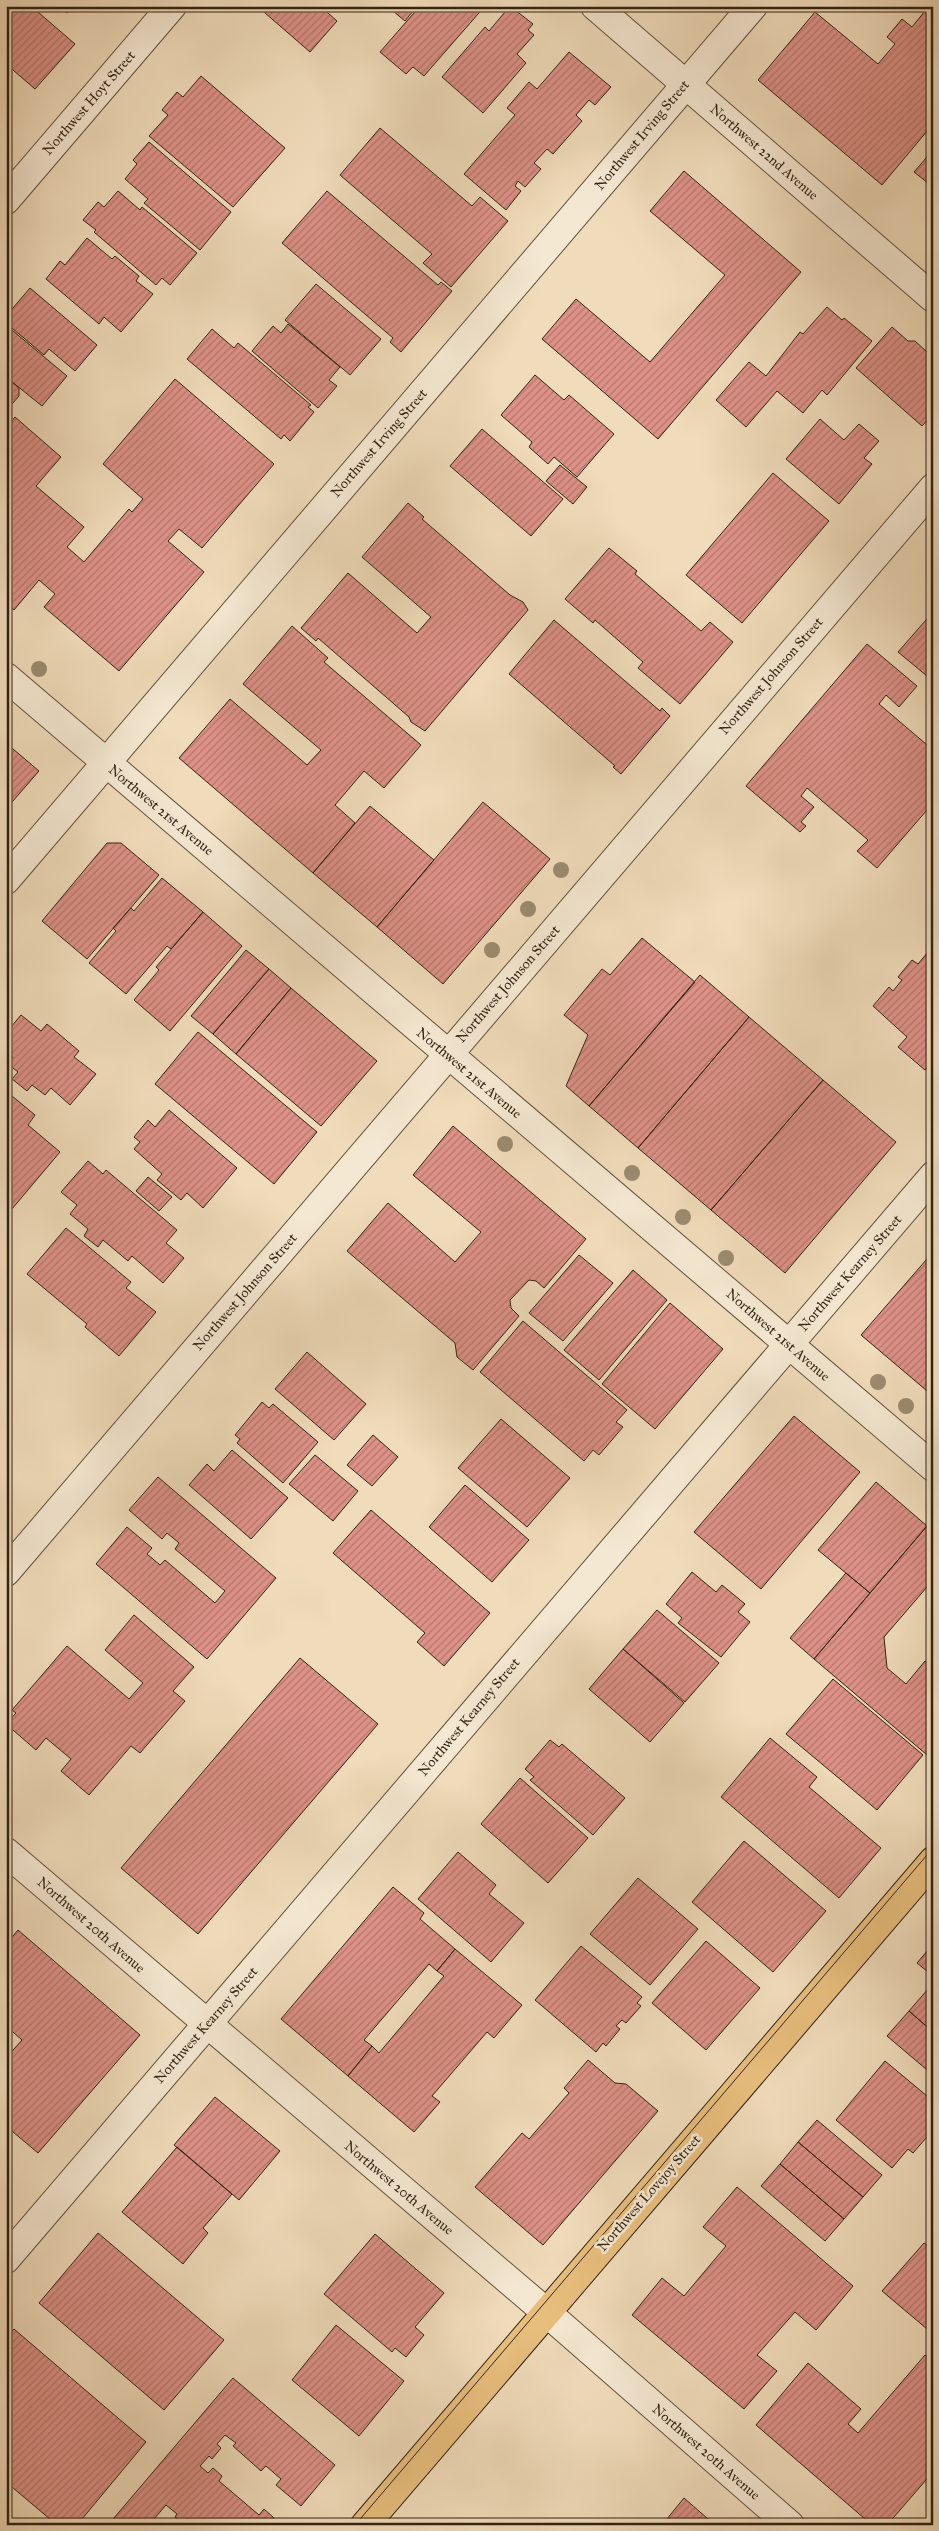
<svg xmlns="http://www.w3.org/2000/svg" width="939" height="2531" viewBox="0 0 939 2531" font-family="'IM FELL Great Primer',serif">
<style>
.building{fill:url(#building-hatch);stroke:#322313}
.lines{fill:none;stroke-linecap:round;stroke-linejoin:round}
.minor-casing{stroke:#62513d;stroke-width:30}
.major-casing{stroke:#322313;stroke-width:30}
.minor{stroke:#f5e8d2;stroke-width:28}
.major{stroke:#e8be7d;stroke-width:28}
.tram{stroke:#322313;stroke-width:1}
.tree{fill:#9b8b6f}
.labels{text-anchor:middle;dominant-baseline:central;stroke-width:5;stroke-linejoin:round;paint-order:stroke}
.street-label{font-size:14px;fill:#322313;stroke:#f5e8d2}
</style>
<defs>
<pattern id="building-hatch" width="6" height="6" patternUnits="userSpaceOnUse" patternTransform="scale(1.25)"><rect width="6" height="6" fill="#dd9187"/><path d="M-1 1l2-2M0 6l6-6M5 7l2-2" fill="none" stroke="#b4766d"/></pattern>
</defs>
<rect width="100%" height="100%" fill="#f0dbba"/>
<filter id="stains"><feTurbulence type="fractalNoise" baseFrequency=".004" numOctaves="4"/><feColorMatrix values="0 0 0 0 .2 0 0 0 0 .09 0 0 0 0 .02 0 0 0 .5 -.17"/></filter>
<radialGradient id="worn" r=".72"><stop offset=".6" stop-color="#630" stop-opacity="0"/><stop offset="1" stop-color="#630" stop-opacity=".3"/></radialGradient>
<path class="building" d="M6,6H31L75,44L35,89L6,64Z
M59,6H73L67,13Z
M257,6H320L337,21L310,52Z
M387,6H417L405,21Z
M420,6H485L424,76L413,67L406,74L380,52Z
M510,6L533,24L528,30L534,35L517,54L526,63L483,113L442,77L485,27L489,31Z
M929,6H933V124L882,185L758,80L815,12L878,64L895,44L887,37L902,19L912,27Z
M569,52L611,87L595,105L589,100L576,115L582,121L553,154L547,149L534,163L541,169L525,187L518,181L515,186L521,191L506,210L464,174L515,115L507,108L529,82L537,89Z
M201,76L285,148L233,207L149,136L168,115L162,110L177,92L183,97Z
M380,128L472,206L480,197L508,221L451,287L423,263L432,254L340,175Z
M149,142L231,212L200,250L144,203L148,199L125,179L137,164L133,160Z
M933,150V187L914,172Z
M684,171L801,272L658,439L542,339L576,299L650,362L725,275L650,211Z
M118,191L140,210L142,207L197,253L170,285L162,278L156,285L94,232L96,230L83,220L98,202L104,207Z
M327,191L438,285L441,282L452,291L401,352L390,342L393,338L282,243Z
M87,238L112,259L115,256L139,276L136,281L153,294L121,332L104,317L99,324L46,279L60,261L65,265Z
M316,284L381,339L350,375L285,320Z
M30,288L97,345L75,371L49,349L44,355L6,323V316Z
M827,307L842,320L844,318L872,341L827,395L822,390L803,413L777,391L746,427L716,400L749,362L766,376L800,332L803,334Z
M288,324L340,367L329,380L337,386L318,408L252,351L273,326L281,333Z
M6,325L67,376L42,406L6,377Z
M892,327L908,341H915L927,352L933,362V414L922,426L856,368Z
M212,329L234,348L238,343L311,405L308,407L314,412L290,441L284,435L281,439L187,359Z
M535,375L564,400L569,395L614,434L577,477L554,457L548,464L529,447L532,442L501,415Z
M6,377L19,388V396L6,411Z
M175,379L274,464L202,548L179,529L168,541L204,572L119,671L44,607L55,594L39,580L14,610L6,603V428L15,417L61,457L36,486L84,527L67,547L84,562L129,509L132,512L143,499L103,464Z
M820,419L844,440L859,424L879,441L864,458L872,464L839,504L786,459Z
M482,429L563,499L531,536L450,466Z
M560,465L587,487L573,504L546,481Z
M773,473L829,521L742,623L686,575Z
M408,503L424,517L422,519L510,595L523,602L528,610L425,731L411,722L409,717L318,638L316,641L301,628L348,573L417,633L431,617L362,557Z
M609,548L637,571L635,574L701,631L710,622L733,642L680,704L638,668L643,662L595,620L593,623L565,599Z
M933,612V681L898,652Z
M554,620L660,711L662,708L670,716L621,774L613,767L615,766L509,674Z
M292,626L328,658L324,662L421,745L384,788L364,771L335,805L355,823L313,873L179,758L230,699L307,765L321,750L243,684Z
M867,644L917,686L899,707L886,695L879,704L933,750V803L877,868L857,851L868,840L807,788L801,796L814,807L801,822L806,826L800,832L746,786Z
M6,743L39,771L6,809Z
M483,802L550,859L443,984L377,927Z
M370,806L434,860L377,927L313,873Z
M107,843H121L159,875L87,959L42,921Z
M162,878L203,912L171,949L167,946L126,994L89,963L116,931L113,928L131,908L134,911Z
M203,912L242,946L170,1031L134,1000L159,970L156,967Z
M642,938L695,982L589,1106L566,1086L588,1035L564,1015L602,969L610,975Z
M933,946V1061L925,1070L898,1047L907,1037L873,1006L889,987L893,991L902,980L898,977L912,960L918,964Z
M246,950L269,969L213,1034L191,1016Z
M269,969L291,988L236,1054L213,1034Z
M700,975L749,1017L638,1148L589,1106Z
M291,988L377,1061L321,1126L236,1054Z
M21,1015L41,1031L47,1024L79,1051L74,1057L96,1074L70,1105L51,1088L45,1095L32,1085L27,1091L12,1079L18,1072L8,1064L13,1057L6,1051V1033Z
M749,1017L823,1080L711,1210L638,1148Z
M198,1032L317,1132L274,1184L155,1084Z
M823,1080L896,1142L785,1273L711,1210Z
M6,1091L35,1115L28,1125L60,1152L6,1216Z
M169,1110L237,1168L203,1208L187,1193L181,1200L157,1180L162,1174L134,1149L140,1142L134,1137L148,1120L155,1127Z
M453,1126L586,1239L544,1288L536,1281L529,1280L510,1300L511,1308L519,1316L473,1370L457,1357L455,1343L347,1251L388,1203L455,1262L481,1232L413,1175Z
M88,1161L103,1174L106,1170L177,1230L166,1243L184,1258L163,1283L132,1256L128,1261L103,1240L98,1247L84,1236L88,1229L70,1214L77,1205L61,1192Z
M148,1177L172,1197L159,1211L136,1191Z
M66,1228L131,1282L126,1288L156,1312L119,1356L85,1327L87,1324L27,1274Z
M933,1252V1396L861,1335Z
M579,1255L613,1283L563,1341L529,1313Z
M633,1270L667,1300L599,1380L564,1350Z
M670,1303L723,1349L655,1429L602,1384Z
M523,1321L627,1410L616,1422L623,1427L599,1455L593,1450L584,1461L480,1372Z
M307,1352L366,1404L334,1440L275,1389Z
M262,1402L269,1408L273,1404L318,1442L283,1483L237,1443L240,1439L235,1435Z
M794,1416L860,1472L761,1589L694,1532Z
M501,1419L570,1478L527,1527L458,1468Z
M373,1435L398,1457L372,1486L347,1465Z
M232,1450L288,1498L251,1539L189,1485L207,1464L214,1471Z
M315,1455L358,1491L333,1521L289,1484Z
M158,1477L276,1578L207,1659L96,1564L127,1527L152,1548L147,1554L160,1565L165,1560L215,1603L225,1591L175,1549L179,1543L167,1533L162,1539L129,1510Z
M876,1482L927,1526L870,1593L818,1550Z
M465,1485L529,1540L492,1582L429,1527Z
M371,1510L490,1613L444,1666L417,1642L425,1633L333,1553Z
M927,1526L933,1531V1580L884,1637L887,1668L906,1684L925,1661L933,1668V1760L814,1659Z
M692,1572L716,1592L722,1585L745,1604L738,1612L750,1622L721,1657L678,1623L682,1618L666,1604Z
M846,1573L870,1593L814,1659L790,1638Z
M657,1610L719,1663L685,1702L623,1649Z
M134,1615L194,1667L173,1691L185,1701L140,1753L131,1746L89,1795L61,1771L71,1759L46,1738L36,1750L6,1724L16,1713L12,1710L67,1646L129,1699L143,1683L105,1650Z
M623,1649L684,1703L650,1742L589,1689Z
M300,1658L378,1724L198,1934L121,1868Z
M833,1679L923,1755L877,1810L786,1734Z
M770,1738L817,1777L809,1787L881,1848L839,1898L721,1797Z
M550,1740L559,1747L562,1744L625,1798L593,1835L530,1780L534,1777L525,1769Z
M520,1778L588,1838L548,1883L481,1824Z
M744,1841L826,1911L773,1972L692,1902Z
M458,1852L496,1885L489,1894L524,1923L491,1962L418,1899Z
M638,1878L698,1929L650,1985L590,1934Z
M393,1887L424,1913L420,1919L455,1949L437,1971L429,1964L364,2040L372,2046L348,2076L281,2019Z
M18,1930L140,2035L38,2153L6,2126V2058L22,2040L6,2026V1944Z
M706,1941L760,1988L706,2050L652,2003Z
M933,1944V1976L917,1963Z
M581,1946L642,1997L637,2003L641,2006L626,2023L622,2020L616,2026L620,2029L606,2046L603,2043L596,2052L535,2000Z
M455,1949L522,2005L494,2038L487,2032L432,2096L440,2102L414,2132L348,2076L372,2046L379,2053L444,1976L437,1971Z
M928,1989L933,1993V2032L909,2011Z
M909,2011L933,2032V2075L887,2036Z
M588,2060L615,2083L626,2084L658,2111L543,2245L475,2187L522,2133L529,2139L569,2093L564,2088Z
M885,2061L933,2101V2112L930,2115L933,2117V2130L913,2153L908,2149L892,2168L836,2120Z
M215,2097L280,2151L239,2200L174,2145Z
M817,2120L882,2175L863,2197L798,2142Z
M798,2142L863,2197L844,2219L780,2164Z
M177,2147L232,2194L203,2228L208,2233L183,2264L122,2212Z
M780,2164L844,2219L825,2241L761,2186Z
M737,2187L853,2286L816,2330L795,2312L757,2355L777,2371L744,2409L632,2315L662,2278L684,2296L726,2246L703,2227Z
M98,2233L224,2340L164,2410L39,2303Z
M375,2234L444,2293L415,2327L424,2335L406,2357L395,2348L392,2352L324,2294Z
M924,2243L933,2250V2334L882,2291Z
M336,2325L404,2381L359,2436L292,2380Z
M14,2329L146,2442L77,2525H57L6,2482V2338Z
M925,2355L933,2362V2472L887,2525H872L756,2425L808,2363L861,2409L848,2424L858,2433Z
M233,2378L335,2465L301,2506L276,2485L281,2479L266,2466L261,2471L233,2446L236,2443L225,2435L217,2444L221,2448L212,2459L209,2456L200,2466L208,2473L213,2468L222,2476L219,2481L259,2515L264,2509L274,2518L269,2525H195L187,2518L183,2523L175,2517L177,2514L166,2505L149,2525H108Z
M684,2498L715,2525H662Z"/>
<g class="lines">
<g class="minor-casing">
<path id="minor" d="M595,6L933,298
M6,200L172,6
M6,677L933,1467
M6,880L753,6
M6,1572L933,488
M6,1852L546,2312L790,2525
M6,2259L933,1176"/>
</g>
<g class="major-casing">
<path id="major" d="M365,2525L933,1861"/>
</g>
<use href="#minor" class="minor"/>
<use href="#major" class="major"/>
<path class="tram" d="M355,2525L933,1848"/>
</g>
<g class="tree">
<circle cx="39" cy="669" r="8"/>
<circle cx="561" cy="870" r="8"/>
<circle cx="528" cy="909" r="8"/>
<circle cx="492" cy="950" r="8"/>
<circle cx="505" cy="1144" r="8"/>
<circle cx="632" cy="1173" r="8"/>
<circle cx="683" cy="1217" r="8"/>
<circle cx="726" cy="1258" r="8"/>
<circle cx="878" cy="1382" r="8"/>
<circle cx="906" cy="1406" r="8"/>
</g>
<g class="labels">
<g class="street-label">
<text transform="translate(89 103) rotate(-49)">Northwest Hoyt Street</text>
<text transform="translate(642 135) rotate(-50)">Northwest Irving Street</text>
<text transform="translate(764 152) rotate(41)">Northwest 22nd Avenue</text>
<text transform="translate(379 443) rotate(-49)">Northwest Irving Street</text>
<text transform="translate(771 676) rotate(-49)">Northwest Johnson Street</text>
<text transform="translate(161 810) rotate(40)">Northwest 21st Avenue</text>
<text transform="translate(508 984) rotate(-49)">Northwest Johnson Street</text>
<text transform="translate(469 1073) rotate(40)">Northwest 21st Avenue</text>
<text transform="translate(850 1273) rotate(-49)">Northwest Kearney Street</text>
<text transform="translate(245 1292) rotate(-49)">Northwest Johnson Street</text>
<text transform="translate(778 1335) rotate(41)">Northwest 21st Avenue</text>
<text transform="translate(469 1717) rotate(-50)">Northwest Kearney Street</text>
<text transform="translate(91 1925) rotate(41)">Northwest 20th Avenue</text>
<text transform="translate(206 2025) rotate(-49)">Northwest Kearney Street</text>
<text transform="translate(399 2188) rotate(40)">Northwest 20th Avenue</text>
<text transform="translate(649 2193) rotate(-49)">Northwest Lovejoy Street</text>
<text transform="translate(706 2452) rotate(41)">Northwest 20th Avenue</text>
</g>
</g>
<rect width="939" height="2531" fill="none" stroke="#f0dbba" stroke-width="25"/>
<rect x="8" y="8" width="924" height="2516" fill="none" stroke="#322313" stroke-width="2.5"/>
<rect x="12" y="12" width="914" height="2506" fill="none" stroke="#322313"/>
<rect width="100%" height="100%" filter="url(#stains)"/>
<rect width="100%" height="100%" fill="url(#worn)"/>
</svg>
